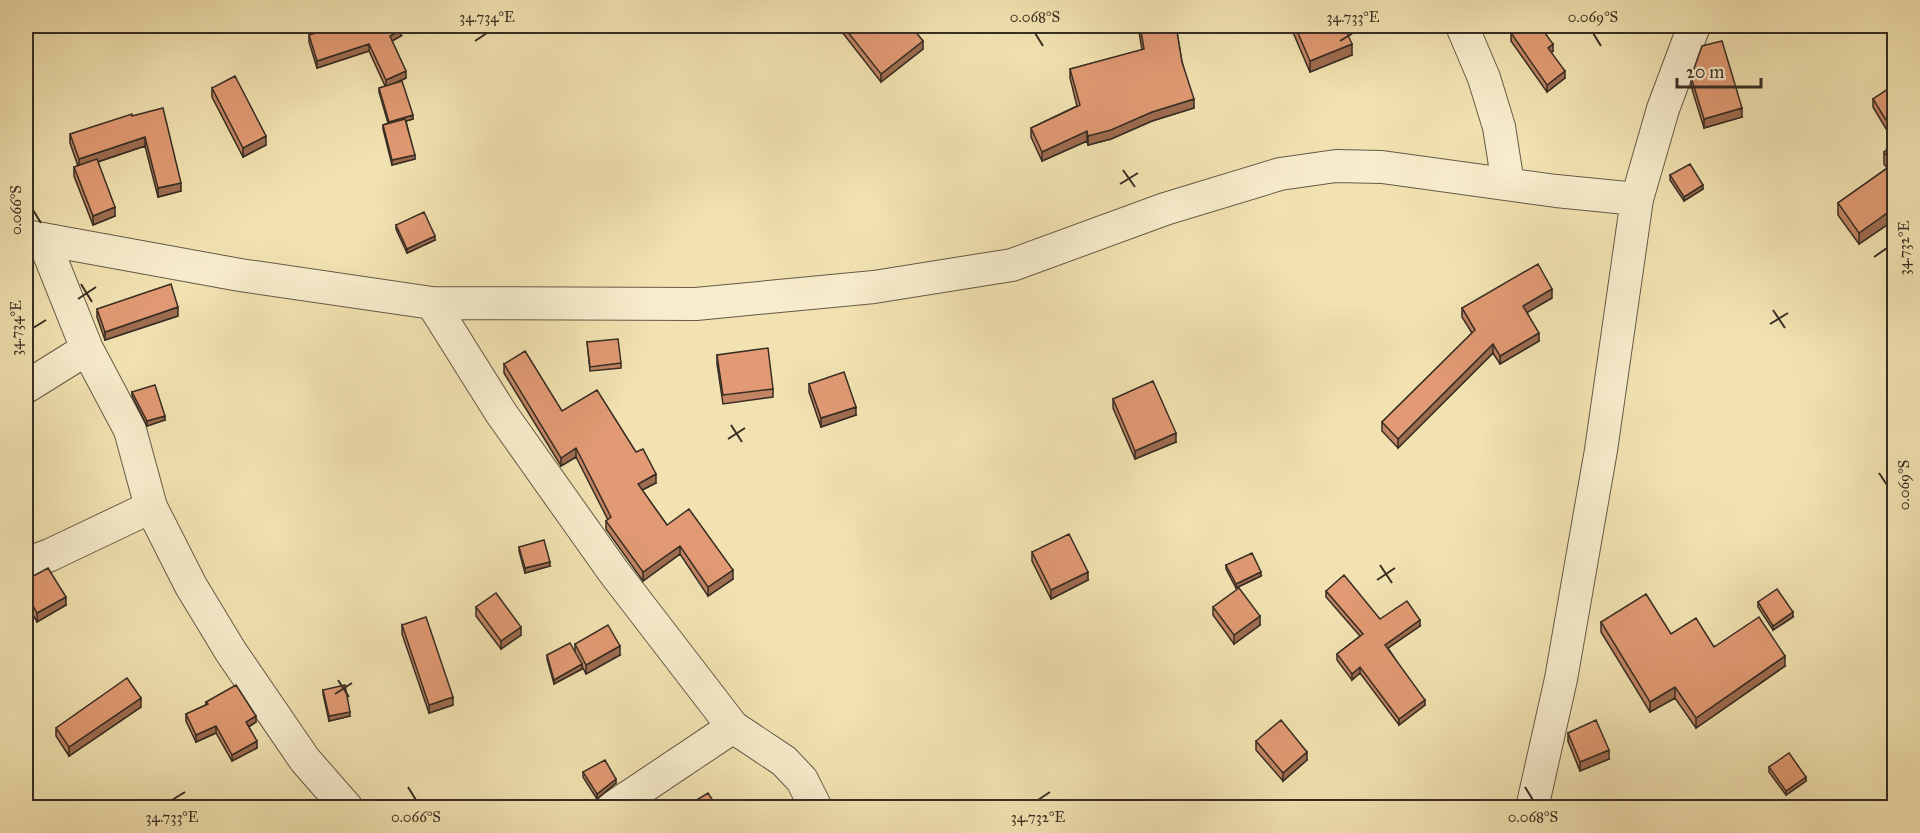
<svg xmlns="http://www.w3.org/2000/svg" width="1920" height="833" viewBox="0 0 1920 833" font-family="'IM FELL Great Primer',serif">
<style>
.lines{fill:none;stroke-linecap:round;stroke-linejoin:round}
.minor-casing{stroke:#655a46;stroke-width:34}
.minor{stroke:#f7eccc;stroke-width:32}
.wall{fill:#c28463;stroke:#362d23;stroke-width:1.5}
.shaded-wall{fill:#9e6c50;stroke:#362d23;stroke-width:1.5}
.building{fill:#e19a73;stroke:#362d23;stroke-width:1.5}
.ticks{fill:none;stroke:#362d23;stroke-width:2}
.neatline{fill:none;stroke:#362d23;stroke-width:2}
.ticks-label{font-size:15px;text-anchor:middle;fill:#362d23}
</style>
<rect width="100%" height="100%" fill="#f2e2b1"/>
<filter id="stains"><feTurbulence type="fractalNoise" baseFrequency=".00333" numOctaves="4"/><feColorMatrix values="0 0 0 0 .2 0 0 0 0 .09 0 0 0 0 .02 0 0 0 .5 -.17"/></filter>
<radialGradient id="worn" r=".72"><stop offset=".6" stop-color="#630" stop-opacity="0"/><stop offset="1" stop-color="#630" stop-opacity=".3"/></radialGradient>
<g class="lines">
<g class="minor-casing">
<path id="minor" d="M1462,26L1484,78L1499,127L1508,184
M26,236L240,275L432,303L696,304L874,287L1012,265L1165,209L1280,174L1336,166L1382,167L1556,191L1637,199
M43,239L87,349L130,430L151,507L191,586L231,652L305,760L347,808
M432,303L501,413L613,571L733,727L784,761L802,780L816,808
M26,387L87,349
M26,564L50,555L151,507
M612,808L733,727
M1532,808L1561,679L1601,450L1637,199L1663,109L1694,26"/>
</g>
<use href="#minor" class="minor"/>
</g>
<path class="wall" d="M842,26H911L923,49L881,82L842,32Z
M1138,26H1176L1182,62L1194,108L1152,121L1111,139L1088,145L1087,141L1042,161L1031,137V128L1077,106L1070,78V69L1142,50Z
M1292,26H1344L1352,55L1310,72L1292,30Z
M1762,26H1782L1766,33Z
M1511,33L1553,51L1551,52L1565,78L1547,92L1511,41Z
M309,35L401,36L392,41L406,78L393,84L413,119L406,121L415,159L392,165L383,129V125L388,123L379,92V88L385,86L369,51L317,68L309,42Z
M1691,77L1742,117L1704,128L1691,86Z
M1894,86V142L1873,107V99Z
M212,88L266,145L243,157L212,97Z
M132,116L181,191L158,197L145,146L98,162L115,216L93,225L74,176V167L78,166L70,143V134Z
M1894,144V220L1859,244L1838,215V203L1887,168L1884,164V152Z
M1670,175L1703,189L1684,201L1670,180Z
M396,225L435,240L407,253L396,229Z
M1552,298L1527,312L1539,341L1500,364L1493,353L1398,448L1382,431V422L1472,333L1462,317V308Z
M97,309L178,316L105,340L97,317Z
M587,342L621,363V368L590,371Z
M717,355L773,389V397L723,404L717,364Z
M504,364L562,411L636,452L656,483L642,490L667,525L733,579L708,596L680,554L643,581L606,529V521L608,520L576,457L561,466L504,373Z
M809,384L856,415L821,427L809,392Z
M132,392L165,420L147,426L132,396Z
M1113,399L1176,442L1135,459L1113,408Z
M519,547L550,566L525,573L519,551Z
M1032,552L1088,580L1051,599L1032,561Z
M1226,565L1261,576L1236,588L1226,569Z
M26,580L66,605L37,622L26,602Z
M1326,591L1380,619L1420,626L1388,648L1425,705L1399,725L1360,673L1352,680L1337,660V654L1360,636L1326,597Z
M1758,602L1793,617L1773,630L1758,607Z
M476,607L521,635L501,649L476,616Z
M1213,607L1260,625L1234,644L1213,615Z
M1601,622L1671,634L1785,666L1696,728L1675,698L1650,712L1601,632Z
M402,625L453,705L429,713L402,634Z
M575,644L620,655L586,674L582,666V669L554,684L547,659V655L575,652Z
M323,690L350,716L329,721L323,694Z
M206,702L256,722L249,727L257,748L232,761L216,733L196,742L186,721V714L206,705Z
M141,707L69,756L56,736V728Z
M1568,733L1609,759L1580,771L1568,741Z
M1256,741L1307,760L1283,781L1256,750Z
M1769,767L1806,781L1786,795L1769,772Z
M583,772L616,783L597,799L583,777Z"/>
<path class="shaded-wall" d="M991,26H999L991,29Z
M1766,26H1782L1766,33Z
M401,30V36L390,42V36Z
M923,41V49L881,82V74Z
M369,44V51L317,68V61Z
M1352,44V55L1310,72V61Z
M1553,44V51L1548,55V48Z
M406,71V78L386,87V80Z
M1565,71V78L1547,92V85Z
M1194,99V108L1152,121L1111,139L1088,145V136L1152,112Z
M1742,108V117L1704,128V119Z
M413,115V119L389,126V122Z
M1087,131V141L1042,161V152Z
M266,136V145L243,157V148Z
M145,137V146L79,168V159Z
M415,155V159L392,165V160Z
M181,183V191L158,197V188Z
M1703,185V189L1684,201V197Z
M115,207V216L93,225V216Z
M1894,208V220L1859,244V233Z
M435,236V240L407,253V249Z
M1552,289V298L1523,315V306Z
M178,307V316L105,340V332Z
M1539,333V341L1500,364V356Z
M1493,344V353L1398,448V439Z
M856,407V415L821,427V418Z
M165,416V420L147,426V421Z
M1176,433V442L1135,459V451Z
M576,448V457L561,466V458Z
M656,474V483L638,492V484Z
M680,546V554L643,581V572Z
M550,562V566L525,573V568Z
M733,570V579L708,596V587Z
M1088,572V580L1051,599V590Z
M1261,572V576L1236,588V584Z
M66,597V605L37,622V613Z
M1793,612V617L1773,630V626Z
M1260,616V625L1234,644V635Z
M1420,620V626L1385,650V645Z
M521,627V635L501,649V641Z
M620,646V655L586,674V665Z
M1785,656V666L1696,728V718Z
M582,664V669L554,684V680Z
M1360,667V673L1352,680V674Z
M1675,687V698L1650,712V702Z
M453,697V705L429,713V705Z
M141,698V707L69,756V747Z
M1425,700V705L1399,725V719Z
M350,712V716L329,721V716Z
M256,716V722L246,728V722Z
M216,726V733L196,742V735Z
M257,741V748L232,761V755Z
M1609,750V759L1580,771V762Z
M1307,752V760L1283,781V773Z
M1806,777V781L1786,795V791Z
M616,779V783L597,799V794Z"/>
<path class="building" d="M339,26H399L401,30L390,36L406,71L386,80L369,44L317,61L309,35Z
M843,26H911L923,41L881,74Z
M1140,26H1176L1182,62L1194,99L1152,112L1111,130L1088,136L1087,131L1042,152L1031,128L1080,105L1070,69L1144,49Z
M1295,26H1344L1352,44L1310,61Z
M1522,26H1540L1553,44L1548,48L1565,71L1547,85L1511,33Z
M1722,41L1742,108L1704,119L1691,77L1702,46Z
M235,76L266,136L243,148L212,88Z
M402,81L413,115L389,122L379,88Z
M1894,85V133L1873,99Z
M163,108L181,183L158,188L145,137L79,159L70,134L132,114V116Z
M405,119L415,155L392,160L383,125Z
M1894,144V208L1859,233L1838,203L1893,164L1884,152Z
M97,159L115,207L93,216L74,167Z
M1690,164L1703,185L1684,197L1670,175Z
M424,212L435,236L407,249L396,225Z
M1538,264L1552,289L1523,306L1539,333L1500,356L1493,344L1398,439L1382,422L1475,330L1462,308Z
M171,284L178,307L105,332L97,309Z
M618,339L621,363L590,367L587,342Z
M768,348L773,389L723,395L717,355Z
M525,351L562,411L597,390L636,452L643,449L656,474L638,484L667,525L689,509L733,570L708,587L680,546L643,572L606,521L611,517L576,448L561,458L504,364Z
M844,372L856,407L821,418L809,384Z
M1153,381L1176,433L1135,451L1113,399Z
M155,385L165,416L147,421L132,392Z
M1069,534L1088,572L1051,590L1032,552Z
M544,540L550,562L525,568L519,547Z
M1252,553L1261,572L1236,584L1226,565Z
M48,568L66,597L37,613L26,593V580Z
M1344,575L1380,619L1407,601L1420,620L1385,645L1425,700L1399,719L1360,667L1352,674L1337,654L1363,634L1326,591Z
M1239,588L1260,616L1234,635L1213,607Z
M1777,589L1793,612L1773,626L1758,602Z
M496,593L521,627L501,641L476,607Z
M1646,594L1671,634L1696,618L1714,647L1759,617L1785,656L1696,718L1675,687L1650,702L1601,622Z
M426,617L453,697L429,705L402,625Z
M608,625L620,646L586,665L575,644Z
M570,643L582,664L554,680L547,655Z
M127,678L141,698L69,747L56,728Z
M236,685L256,716L246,722L257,741L232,755L216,726L196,735L186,714L208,704L206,702Z
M345,685L350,712L329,716L323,690Z
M1281,720L1307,752L1283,773L1256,741Z
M1596,720L1609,750L1580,762L1568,733Z
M1789,753L1806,777L1786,791L1769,767Z
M605,760L616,779L597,794L583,772Z
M708,793L717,807H685Z"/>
<path class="ticks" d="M1035,33L1043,46M1593,33L1601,46M475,41L487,33M1340,41L1353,33M1123,170L1135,187M1120,184L1138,173M33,210L41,223M1874,257L1887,248M81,284L92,302M78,299L96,287M1773,310L1785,328M1770,324L1788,313M33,328L46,320M731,425L742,442M728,439L745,428M1879,473L1887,485M1380,565L1392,583M1377,580L1395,568M338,680L349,697M335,694L352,683M408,787L416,800M1525,787L1533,800M172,800L185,792M1038,800L1050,792"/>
<rect width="1920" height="833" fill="none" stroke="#f2e2b1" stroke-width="66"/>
<path d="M1677 78v9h84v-9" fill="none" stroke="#362d23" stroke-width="3"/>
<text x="1686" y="78" font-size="18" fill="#362d23" stroke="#f7eccc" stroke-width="4.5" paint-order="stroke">20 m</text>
<rect x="33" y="33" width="1854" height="767" class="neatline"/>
<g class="ticks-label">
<text x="487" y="22">34.734°E</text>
<text x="1035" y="22">0.068°S</text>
<text x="1353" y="22">34.733°E</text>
<text x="1593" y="22">0.069°S</text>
<text transform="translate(16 210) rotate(-90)" y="5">0.066°S</text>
<text transform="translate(1904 248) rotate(-90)" y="5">34.732°E</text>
<text transform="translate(16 328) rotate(-90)" y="5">34.734°E</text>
<text transform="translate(1904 485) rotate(-90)" y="5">0.069°S</text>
<text x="172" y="822">34.733°E</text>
<text x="416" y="822">0.066°S</text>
<text x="1038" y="822">34.732°E</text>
<text x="1533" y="822">0.068°S</text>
</g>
<rect width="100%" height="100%" filter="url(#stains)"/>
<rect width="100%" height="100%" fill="url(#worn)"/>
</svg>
